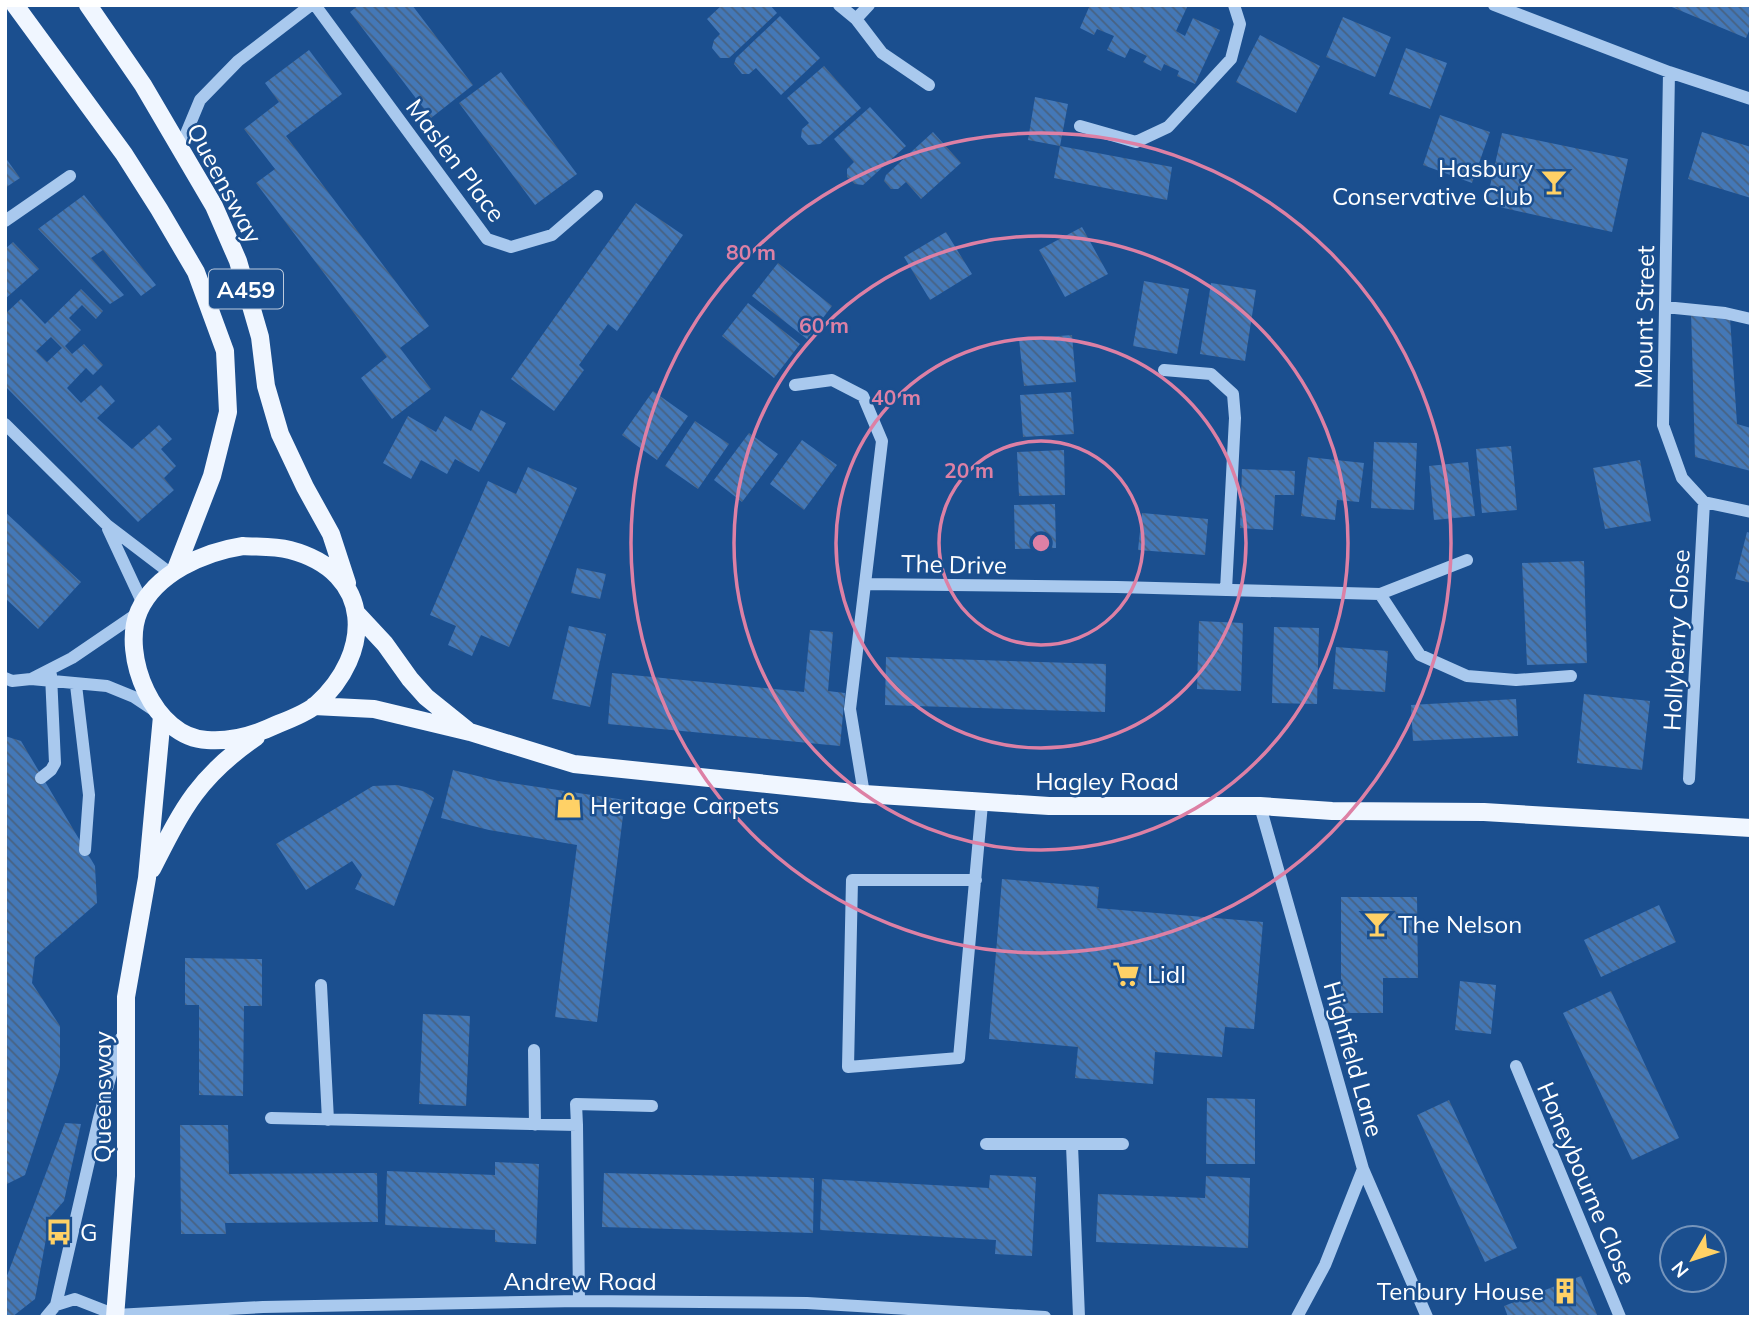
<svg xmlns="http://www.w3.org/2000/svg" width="1756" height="1322" viewBox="0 0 1756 1322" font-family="Mulish,sans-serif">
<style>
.building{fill:url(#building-back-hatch);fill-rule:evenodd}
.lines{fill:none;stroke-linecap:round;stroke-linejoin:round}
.minor{stroke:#a9c9ee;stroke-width:12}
.major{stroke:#f0f6ff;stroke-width:18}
.ring{fill:none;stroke:#dd80a5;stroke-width:3.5}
.labels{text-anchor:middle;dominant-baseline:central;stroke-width:5;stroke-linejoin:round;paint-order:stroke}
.shield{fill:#1b4f8f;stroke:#bbcadd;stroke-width:2}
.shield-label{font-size:23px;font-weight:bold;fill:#fff}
.street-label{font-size:24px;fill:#fff;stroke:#1b4f8f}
.poi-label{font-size:24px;fill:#fff;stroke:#1b4f8f;text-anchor:start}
.centre{fill:#dd80a5;stroke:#1b4f8f;stroke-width:3.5}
.ring-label{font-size:21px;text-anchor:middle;font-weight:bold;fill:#dd80a5;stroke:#1b4f8f;stroke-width:5;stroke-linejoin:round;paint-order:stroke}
</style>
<defs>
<pattern id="building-back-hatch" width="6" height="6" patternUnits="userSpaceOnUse" patternTransform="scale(1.75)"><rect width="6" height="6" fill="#4478b7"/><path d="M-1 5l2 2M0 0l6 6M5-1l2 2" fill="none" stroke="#486282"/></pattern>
</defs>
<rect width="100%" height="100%" fill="#1b4f8f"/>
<path class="building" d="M359,5H412L473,85L431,118L350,12Z
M722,5H770L777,13L729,58H720L712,48L714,40L720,34L707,19Z
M1090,5H1188L1176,31L1185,36L1193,18L1220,30L1195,84L1177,76L1179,71L1164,64L1161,71L1143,62L1147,56L1130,48L1125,58L1107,50L1114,36L1097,29L1094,35L1080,28Z
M1667,5H1751V32L1749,31L1746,38Z
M780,16L820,58L781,95L756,68L749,74H742L734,64L736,58Z
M1343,17L1391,37L1375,77L1326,57Z
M1260,35L1320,66L1296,113L1236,82Z
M1406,48L1447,63L1430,109L1389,94Z
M309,50L342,94L286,136L429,326L400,348L431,389L392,419L361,378L387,357L256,183L275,169L244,129L279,102L265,83Z
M824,66L861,108L820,144L808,145L801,137L802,129L809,123L787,98Z
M501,72L577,174L535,205L459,103Z
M1035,97L1068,104L1060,146L1172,167L1167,200L1054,178L1060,146L1028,140Z
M870,107L906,146L863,185L855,184L847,177V169L854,162L834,139Z
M1440,115L1490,132L1472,183L1423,165Z
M933,132L961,163L921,199L906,182L898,189H891L884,181L886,175Z
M1702,132L1751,147V198L1688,179Z
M1502,133L1628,159L1612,232L1486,204Z
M5,157L20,178L5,188Z
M84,195L156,285L141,296L103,250L91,258L124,295L110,304L38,229Z
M636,203L683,235L617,331L608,324L579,365L584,370L554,411L511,379Z
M1082,227L1108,274L1065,297L1039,250Z
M946,232L972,274L930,300L904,257Z
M13,242L39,269L5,299V249Z
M778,263L832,306L807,339L752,296Z
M1144,281L1189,289L1177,354L1133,346Z
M1211,283L1256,290L1245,361L1200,354Z
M81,289L103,311L96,319L82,305L69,318L81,330L65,346L72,354L84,344L103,365L93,375L86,368L67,388L81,403L101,385L115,401L97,418L132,449L159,425L172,439L161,449L176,466L164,478L174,490L138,522L5,386V314L21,299L45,324ZM51,337L62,348L47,362L36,351Z
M748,303L800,344L774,378L722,336Z
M1691,312L1730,317L1737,424L1751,428V471L1695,457Z
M1072,335L1076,382L1024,386L1019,339Z
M653,391L688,416L657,460L622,435Z
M1071,392L1074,434L1023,437L1020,395Z
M481,410L506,423L479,472L455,459L447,474L421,460L411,479L383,463L408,416L436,432L445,416L471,431Z
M695,421L729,444L698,489L665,466Z
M749,433L778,454L742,502L714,480Z
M802,440L837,465L804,510L770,484Z
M1374,442L1417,443L1414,510L1371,508Z
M1511,446L1517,510L1482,513L1476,449Z
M1064,450L1065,495L1019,496L1017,452Z
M1308,457L1364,463L1359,502L1337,500L1335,520L1301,516Z
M1640,460L1651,521L1605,529L1593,468Z
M1468,462L1475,516L1434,520L1429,466Z
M528,467L577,488L509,647L481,635L472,656L448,645L456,626L430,615L488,481L516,494Z
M1242,469L1295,471L1294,495H1275L1273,530L1240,528Z
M1055,504L1056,548L1015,549L1014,505Z
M5,512L81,582L38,629L5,598Z
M1142,513L1208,519L1205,555L1138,550Z
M1747,532L1751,533V583L1735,579Z
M1584,561L1587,663L1527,665L1522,563Z
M577,568L606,574L600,599L571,593Z
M1199,621L1243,623L1241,691L1197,689Z
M569,626L606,634L590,707L552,699Z
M1274,627L1319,628L1317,704L1272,703Z
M810,630L833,632L828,691L845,693L840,746L608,724L612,673L804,692Z
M1336,647L1388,651L1385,692L1333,689Z
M886,657L1106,664L1105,712L885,705Z
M1584,694L1650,701L1642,770L1577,763Z
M1516,699L1518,736L1413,741L1411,705Z
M5,736L21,741L95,866L97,903L35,957L32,983L60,1026V1068L25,1175L5,1185Z
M453,770L498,781L625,800L597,1022L555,1017L577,845L489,830L441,818Z
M397,785L423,791L434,798L394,906L355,889L362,875L352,861L306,890L276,844L373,786Z
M1002,879L1099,887L1097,908L1263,922L1254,1029L1225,1027L1222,1057L1155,1052L1153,1084L1075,1078L1078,1047L989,1039Z
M1341,897H1417L1418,978H1383V1013H1341Z
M1659,905L1676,942L1601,977L1584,940Z
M185,958L262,959V1006H244L243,1096L199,1095V1005H185Z
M1460,981L1496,985L1491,1034L1455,1030Z
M1611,991L1679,1138L1632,1160L1563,1013Z
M423,1014L470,1016L466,1106L419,1104Z
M1207,1098L1255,1099V1164H1206Z
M1449,1100L1517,1248L1485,1262L1417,1115Z
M65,1123L81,1124L64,1201L50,1217L35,1299L12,1317H5V1281Z
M180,1125H228L229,1174L377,1173L378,1222L225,1223L226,1234H181Z
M495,1162L539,1164L536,1244L495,1242V1230L385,1225L387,1171L495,1175Z
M604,1173L814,1178L813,1233L602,1227Z
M990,1175L1036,1177L1032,1256L995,1254L996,1240L820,1230L822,1179L989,1188Z
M1206,1176L1250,1178L1248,1248L1096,1242L1098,1194L1205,1198Z
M1581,1276L1598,1317H1508L1504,1306Z"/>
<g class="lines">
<path class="minor" d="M315,5L487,239L511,247L552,235L597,196
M839,5L856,19L882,53L929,85
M1494,5L1669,72L1751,99
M856,19L869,5
M1669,72L1663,425L1682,478L1704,502L1751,512
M1080,126L1136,142L1168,127L1231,59L1240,24L1234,5
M180,148L200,100L238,61L311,5
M5,221L70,176
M1665,307L1725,313L1751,319
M1164,370L1211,374L1233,394L1235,418L1226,590
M795,385L832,380L863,396L882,441L865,584
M5,424L107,525L170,573
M108,529L143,604
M1380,594L1420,655L1467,676L1516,680L1571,676
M5,678L12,681L31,679L107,686L134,697L155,711
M31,679L72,658L138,613
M76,685L89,795L85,850
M41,778L51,770L55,763L51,675
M1689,779L1704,502
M864,794L850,709L865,584L1117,587L1380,594L1467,560
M1260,806L1363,1169L1325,1265L1297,1317
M976,880H852L848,1067L959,1058L982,804
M321,985L328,1120
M534,1050L535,1125
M1516,1066L1620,1317
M271,1118L577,1125L579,1301
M577,1125L576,1104L652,1106
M986,1144H1123
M1072,1145L1079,1317
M1363,1169L1427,1317
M56,1305L75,1299L116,1315L263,1307L579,1301L807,1303L1045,1317
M46,1317L56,1305L99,1118L121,1038"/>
<path class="major" d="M15,5L124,154L159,209L196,272L225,351L228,412L212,476L176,569
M88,5L143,85L214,206L238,261L260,337L266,386L280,434L305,487L331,534L347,583
M243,546C259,547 274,546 290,550C374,572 374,653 316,705C306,713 291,719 278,724C257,734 231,742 207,740C154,738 120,655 139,611C156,573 204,552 243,546Z
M358,615L385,644L410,679L426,697L467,730
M314,706L374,709L470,732L574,764L864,794L1049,806H1260L1332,811L1484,812L1751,828
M152,869C183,808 198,777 256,737
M115,1317L126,1176V997L147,878L162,716"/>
</g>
<g class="ring">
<circle cx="1041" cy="543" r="102"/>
<circle cx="1041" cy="543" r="205"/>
<circle cx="1041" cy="543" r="307"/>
<circle cx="1041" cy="543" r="410"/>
</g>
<defs>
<g id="bar-bare" transform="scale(2.1)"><path d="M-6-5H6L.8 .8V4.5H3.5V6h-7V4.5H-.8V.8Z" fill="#ffd166" stroke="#1b4f8f" stroke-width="2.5" paint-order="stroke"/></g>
<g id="shop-bare" transform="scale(2.1)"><path d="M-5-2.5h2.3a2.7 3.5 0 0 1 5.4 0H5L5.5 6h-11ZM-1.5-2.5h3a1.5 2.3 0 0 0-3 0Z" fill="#ffd166" stroke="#1b4f8f" stroke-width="2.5" paint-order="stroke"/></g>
<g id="supermarket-bare" transform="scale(2.1)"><path d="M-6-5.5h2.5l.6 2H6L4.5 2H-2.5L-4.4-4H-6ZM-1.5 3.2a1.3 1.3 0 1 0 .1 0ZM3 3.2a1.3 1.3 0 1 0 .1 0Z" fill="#ffd166" stroke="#1b4f8f" stroke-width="2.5" paint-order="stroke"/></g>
<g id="bus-bare" transform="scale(2.1)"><path d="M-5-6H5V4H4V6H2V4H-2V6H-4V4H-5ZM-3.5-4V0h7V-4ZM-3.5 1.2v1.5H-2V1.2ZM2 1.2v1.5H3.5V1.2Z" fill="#ffd166" stroke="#1b4f8f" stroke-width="2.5" paint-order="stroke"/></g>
<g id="building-bare" transform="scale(2.1)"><path d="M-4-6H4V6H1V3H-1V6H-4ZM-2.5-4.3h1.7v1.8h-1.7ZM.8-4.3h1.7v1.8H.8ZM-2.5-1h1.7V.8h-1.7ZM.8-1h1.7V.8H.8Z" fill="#ffd166" stroke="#1b4f8f" stroke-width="2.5" paint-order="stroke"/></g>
</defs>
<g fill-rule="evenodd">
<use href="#bar-bare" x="1554" y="182"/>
<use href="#shop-bare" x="569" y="805"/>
<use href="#bar-bare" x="1377" y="924"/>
<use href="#supermarket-bare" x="1126" y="974"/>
<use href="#bus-bare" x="59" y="1232"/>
<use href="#building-bare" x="1565" y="1291"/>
</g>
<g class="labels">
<rect class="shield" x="209" y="269.5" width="74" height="39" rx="5"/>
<g class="shield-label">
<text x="246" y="289">A459</text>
</g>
<g class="street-label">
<text transform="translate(456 160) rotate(53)">Maslen Place</text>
<text transform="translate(225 183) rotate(62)">Queensway</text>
<text transform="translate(1644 317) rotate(-89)">Mount Street</text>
<text transform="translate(954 564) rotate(1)">The Drive</text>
<text transform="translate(1676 640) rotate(-87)">Hollyberry Close</text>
<text x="1107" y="781">Hagley Road</text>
<text transform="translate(1354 1059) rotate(74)">Highfield Lane</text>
<text transform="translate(102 1097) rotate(-90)">Queensway</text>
<text transform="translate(1587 1183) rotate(67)">Honeybourne Close</text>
<text x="580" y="1281">Andrew Road</text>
</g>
<g class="poi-label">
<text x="1533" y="168" text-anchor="end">Hasbury<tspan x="1533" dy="28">Conservative Club</tspan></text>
<text x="590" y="805">Heritage Carpets</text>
<text x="1398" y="924">The Nelson</text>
<text x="1147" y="974">Lidl</text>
<text x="80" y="1232">G</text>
<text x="1544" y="1291" text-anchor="end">Tenbury House</text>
</g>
</g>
<circle cx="1041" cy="543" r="10" class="centre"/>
<g class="ring-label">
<text x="751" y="260">80 m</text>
<text x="824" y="333">60 m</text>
<text x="896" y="405">40 m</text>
<text x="969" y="478">20 m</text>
</g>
<rect width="1756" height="1322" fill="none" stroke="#ffffff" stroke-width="14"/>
<g transform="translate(1693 1259) rotate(231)"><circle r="33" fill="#1b4f8f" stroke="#7695bc" stroke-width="2"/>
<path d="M0-5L12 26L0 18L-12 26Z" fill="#ffd166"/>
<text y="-10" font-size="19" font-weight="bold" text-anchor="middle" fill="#ffffff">N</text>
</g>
</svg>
